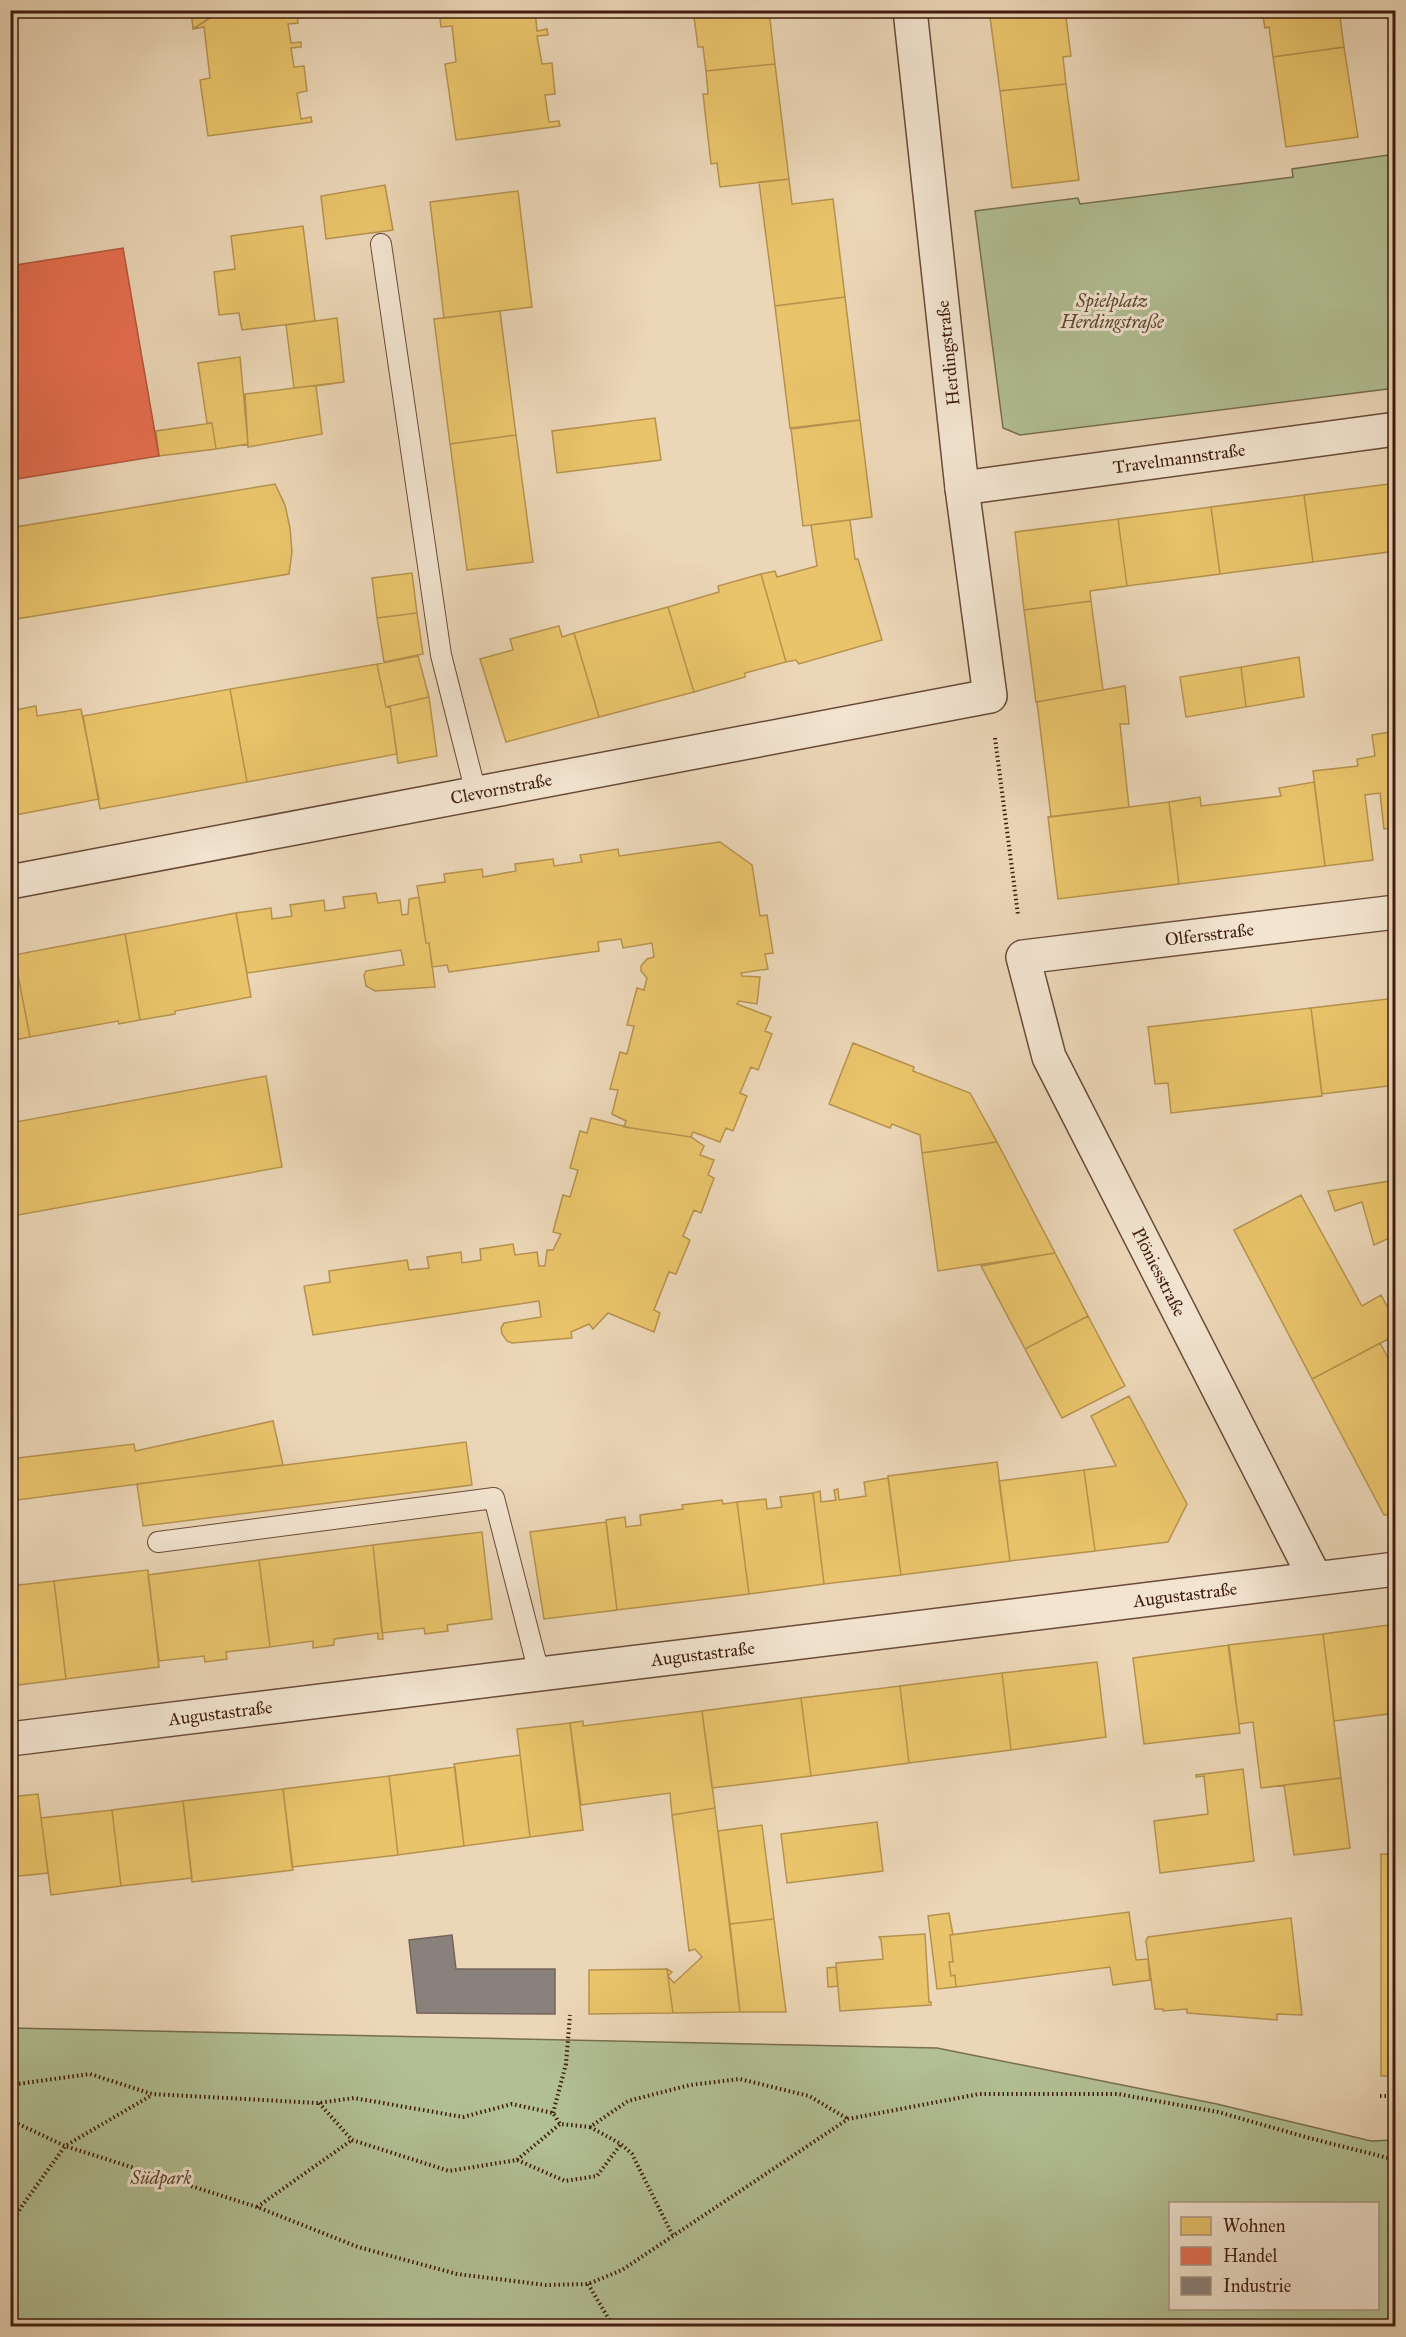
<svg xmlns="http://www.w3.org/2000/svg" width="1406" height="2337" viewBox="0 0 1406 2337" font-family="'IM FELL Great Primer',serif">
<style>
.green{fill:#b1bf93;stroke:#786e50;stroke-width:1.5;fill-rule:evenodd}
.homes{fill:#e9c46a;stroke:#b6924e;stroke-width:1.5}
.shops{fill:#e76f51;stroke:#b5563d;stroke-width:1.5}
.industry{fill:#8a817c;stroke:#74635b;stroke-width:1.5}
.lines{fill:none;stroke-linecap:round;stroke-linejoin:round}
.lane-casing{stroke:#6a4a38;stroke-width:22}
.street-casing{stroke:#6a4a38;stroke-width:36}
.path{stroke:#3f1c0d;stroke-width:4;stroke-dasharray:1.5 3;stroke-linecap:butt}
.lane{stroke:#f2e4d0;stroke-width:20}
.street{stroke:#f2e4d0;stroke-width:33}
.labels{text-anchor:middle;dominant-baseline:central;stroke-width:6;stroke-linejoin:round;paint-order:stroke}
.park-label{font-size:18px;font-style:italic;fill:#5c452e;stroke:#f2e4d0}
.street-label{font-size:18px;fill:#3f1c0d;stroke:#f2e4d0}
</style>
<rect width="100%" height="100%" fill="#ebd6b7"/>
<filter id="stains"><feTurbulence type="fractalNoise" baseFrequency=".00333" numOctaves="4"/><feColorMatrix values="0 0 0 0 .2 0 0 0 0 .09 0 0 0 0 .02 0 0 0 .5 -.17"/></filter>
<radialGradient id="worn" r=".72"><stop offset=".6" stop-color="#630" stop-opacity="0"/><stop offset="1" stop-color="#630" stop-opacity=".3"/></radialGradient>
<path class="green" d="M1395,154V388L1020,435L1003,428L975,211L1078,198L1080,204L1293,177L1292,169Z
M11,2028L937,2048L1217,2104L1371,2141L1395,2140V2326H11ZM1170,2204H1378V2308H1170Z"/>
<path class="homes" d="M191,10H222L193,29Z
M222,10H296L298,23L288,24L291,43L301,42V47L291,48L294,67L304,66L307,91L297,93L301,119L311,117L312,122L208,136L200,80L210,78L204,27L193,29Z
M439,10H535L537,31L547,29L548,35L537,36L542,64L552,63L555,94L545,95L549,122L559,121L560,126L456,140L445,64L456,62L452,26L441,27Z
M693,10H769L775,64L706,71L703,47H698Z
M989,10H1065L1071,56L1063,57L1066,84L1000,91Z
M1262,10H1339L1344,47L1273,57L1269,27L1265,28Z
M1344,47L1358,137L1286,147L1273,57Z
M775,64L789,179L720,187L717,163L711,164L703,94H708L706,71Z
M1066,84L1079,180L1012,188L1000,91Z
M789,179L792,204L833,199L845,297L775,306L759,182Z
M385,185L393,230L326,239L321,196Z
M518,191L532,307L444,318L430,202Z
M303,226L315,321L242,330L239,313L219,315L214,272L235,269L231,236Z
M845,297L860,420L790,428L775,306Z
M500,311L516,435L450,444L434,319Z
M337,318L344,382L294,388L286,325Z
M240,357L248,444L216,449L212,423H207L198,363Z
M344,382L316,386L322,434L248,447L245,394Z
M655,418L661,460L557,473L552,431Z
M860,420L872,517L803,526L791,429Z
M212,423L216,449L159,456L156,431Z
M516,435L533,562L467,570L450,444Z
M1396,483V551L1313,562L1304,495Z
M275,484L285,505L290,528L292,552L289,574L10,620V528Z
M1304,495L1313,562L1220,574L1211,507Z
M1211,507L1220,574L1127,586L1118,519Z
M1118,519L1127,586L1090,591L1091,601L1024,610L1015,532Z
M850,520L855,559H858L882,640L799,664L796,660L786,662L761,574L775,571L777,577L817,566L811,525Z
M412,573L417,613L377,618L372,578Z
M761,574L786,662L745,673V677L694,692L668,607L719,592L718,586Z
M1091,601L1103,690L1036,702L1024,610Z
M668,607L694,692L599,717L574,633Z
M417,613L423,654L384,662L377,618Z
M559,626L562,637L574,633L599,717L506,742L480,659L513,650L510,639Z
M418,656L429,697L386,707L377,664Z
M1299,657L1304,697L1246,707L1241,667Z
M377,664L386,707L390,706L397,754L247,782L230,689Z
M1241,667L1246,707L1186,717L1180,677Z
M1125,686L1129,724H1120L1129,807L1051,817L1037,702Z
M230,689L247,782L100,809L83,716Z
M429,697L437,756L398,763L390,706Z
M36,706L37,716L81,709L99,799L10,816V711Z
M1396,731V828L1384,829L1380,793L1365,795L1373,860L1325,866L1313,771L1358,766L1357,759L1375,756L1372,735Z
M1314,782L1325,866L1179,884L1169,802L1200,797L1201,806L1281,796L1279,788Z
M1169,802L1179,884L1058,899L1048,817Z
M720,842L752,865L760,916L767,915L773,953L765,954L768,969L741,973L742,976L760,977L757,1004L739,1001L737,1004L771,1017L765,1031L772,1034L758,1070L751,1067L740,1093L747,1096L733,1131L726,1128L720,1142L693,1132L691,1137L624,1127L626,1121L612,1114L618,1090L610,1089L620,1052L627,1054L634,1026L627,1025L637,988L644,990L647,978L641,971V966L647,959L654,957L652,943L623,948L621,939L598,942L599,951L449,972L447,965L432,967L429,943H426L417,886L445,882L444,874L482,869L483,877L516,871L515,864L553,859L554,866L582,862L580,855L618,849L619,856Z
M376,893L378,903L400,900L402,915L408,914L409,899L419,897L426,943H429L435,987L375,991L366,986L364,975L366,971L404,965L401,950L247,973L236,913L271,908L272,919L292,916L290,905L324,900L325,911L345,908L343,897Z
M236,913L251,997L175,1011V1014L140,1020L125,934Z
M125,934L140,1020L119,1024L118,1021L30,1037L14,955Z
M10,955H14L30,1037L10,1041Z
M1396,998V1085L1322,1094L1311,1008Z
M1311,1008L1322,1096L1171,1113L1168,1083L1155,1084L1148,1027Z
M853,1043L914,1067L913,1071L970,1093L997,1142L922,1153L920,1135L892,1124L890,1128L829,1104Z
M266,1076L282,1167L13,1216L10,1204V1123Z
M591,1118L631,1128L691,1137L704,1146L700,1155L714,1160L708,1175L714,1178L701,1213L694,1210L683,1236L690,1240L676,1274L669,1272L654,1310L660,1313L654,1332L608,1313L593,1329L589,1324L571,1332L572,1338L512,1343L507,1341L502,1334L501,1328L504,1323L541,1317L539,1301L313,1335L304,1286L330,1282L329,1271L407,1260L409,1270L429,1268L427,1257L461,1252L462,1263L481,1260L480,1249L513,1244L515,1255L537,1252L539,1266H545L547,1250H553L561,1234L553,1232L563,1195L570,1197L578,1170L570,1168L580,1131L587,1133Z
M997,1142L1055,1253L938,1271L922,1153Z
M1396,1180V1235L1374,1245L1362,1202L1335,1211L1328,1191Z
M1301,1195L1362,1306L1381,1295L1396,1323V1335L1312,1379L1234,1230Z
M1055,1253L1088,1316L1025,1349L981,1266Z
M1088,1316L1125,1386L1062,1418L1025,1349Z
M1380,1343L1394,1369L1396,1368V1514L1384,1515L1312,1379Z
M1129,1396L1187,1504L1168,1542L1095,1551L1084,1470L1116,1466L1091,1416Z
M273,1421L283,1465L10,1501V1459L134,1444L135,1451Z
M466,1442L472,1485L143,1526L137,1484Z
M997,1462L1010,1561L901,1575L888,1476Z
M1084,1470L1095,1551L1010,1561L999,1481Z
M888,1478L901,1575L824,1584L813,1493L820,1491L821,1502L836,1500L834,1490L838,1489L839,1500L866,1496L864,1482Z
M813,1493L824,1584L749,1594L737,1502L766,1499L767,1509L782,1507L780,1497Z
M722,1500L723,1504L737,1502L749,1594L617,1610L606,1520L625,1517L626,1527L641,1525L640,1515L683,1509L682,1505Z
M606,1522L617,1610L544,1619L530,1532Z
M482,1532L492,1619L447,1625L448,1631L425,1634L424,1628L382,1633L373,1545Z
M373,1545L383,1639H378V1633L334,1639V1645L313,1648V1641L270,1647L259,1560Z
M259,1560L270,1647L226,1652L227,1659L205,1662L204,1656L159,1661L148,1575Z
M148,1570L159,1667L66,1679L54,1581Z
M54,1581L66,1679L10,1686V1586Z
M1396,1624V1713L1334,1721L1323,1634Z
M1323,1634L1341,1778L1261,1788L1253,1722L1239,1724L1228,1645Z
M1229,1645L1240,1733L1144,1744L1133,1658Z
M1097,1662L1106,1737L1011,1750L1002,1673Z
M1002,1673L1011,1750L909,1763L900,1686Z
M900,1686L909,1763L811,1776L801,1698Z
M801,1698L811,1776L712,1788L702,1711Z
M702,1711L715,1808L672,1815L670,1793L581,1805L570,1723L583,1721V1726Z
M570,1723L583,1830L530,1837L517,1729Z
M520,1755L530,1837L464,1846L454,1764Z
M455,1767L464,1846L398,1855L389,1776Z
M1243,1769L1254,1861L1160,1873L1154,1821L1208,1814L1204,1776L1196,1777V1775Z
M389,1776L398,1855L292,1867L283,1789Z
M1341,1778L1350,1848L1294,1855L1284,1785Z
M283,1789L293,1870L192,1882L183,1801Z
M38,1794L48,1873L10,1877V1797Z
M183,1801L192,1878L121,1886L112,1810Z
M715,1808L740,2012L673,2013L667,1969L672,1972L668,1976L674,1983L702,1957L695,1949L689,1951L672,1815Z
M112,1810L121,1886L51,1895L41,1818Z
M877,1822L883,1871L787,1883L781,1834Z
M762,1825L774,1919L730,1924L718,1831Z
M1381,1854H1396V2076H1381Z
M1129,1912L1136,1960L1148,1959L1150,1980L1113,1985L1110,1967L956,1987L955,1975L951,1976L949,1962H953L950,1935Z
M949,1913L953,1935H950L953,1962H949L951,1976L955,1975L956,1987L937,1989L928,1916Z
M1291,1918L1302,2015L1277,2014V2020L1187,2013V2009L1163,2011V2009H1155L1146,1941L1148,1937Z
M774,1919L786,2012H740L730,1924Z
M925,1934L929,2002H931V2005L840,2011L836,1963L883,1959L881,1940L879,1937Z
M836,1967L838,1986L828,1987L827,1968Z
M667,1969L673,2013L589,2014V1970Z"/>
<path class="shops" d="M123,248L159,456L10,480V266Z"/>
<path class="industry" d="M452,1935L456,1969H555V2014L417,2013L409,1940Z"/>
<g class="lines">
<g class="lane-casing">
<path id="lane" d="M381,244L441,655L476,793
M158,1542L494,1498L539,1673"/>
</g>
<g class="street-casing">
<g id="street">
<path id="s1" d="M962,488L1396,429"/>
<path id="s2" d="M10,882L990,696L962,488L910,10"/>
<path id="s3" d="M1315,1578L1049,1057L1023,957L1396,912"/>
<path id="s4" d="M10,1739L1396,1569"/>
</g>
</g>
<path class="path" d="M995,738L1018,915
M10,2085L90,2074L152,2094L318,2103L354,2098L463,2117L512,2104L553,2113L560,2124L590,2127L628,2101L690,2085L740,2079L809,2096L848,2119
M1380,2096H1396
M319,2103L352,2140L449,2171L517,2160L565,2181L597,2176L621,2144
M553,2113L566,2064L570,2015
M10,2120L65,2146L152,2095
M590,2127L621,2144L632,2154L673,2236
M517,2160L560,2124
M257,2207L352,2140
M10,2226L22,2206L65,2146L257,2207L358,2247L457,2274L546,2285L588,2284L622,2270L848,2119L979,2094H1118L1218,2112L1309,2138L1396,2160
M588,2284L613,2326"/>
<use href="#lane" class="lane"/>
<use href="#street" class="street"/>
</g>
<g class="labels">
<g class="park-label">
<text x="1112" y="301">Spielplatz<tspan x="1112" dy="21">Herdingstraße</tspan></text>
<text x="161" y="2178">Südpark</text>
</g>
<g class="street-label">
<text transform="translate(948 353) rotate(-96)">Herdingstraße</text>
<text stroke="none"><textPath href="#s1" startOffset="219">Travelmannstraße</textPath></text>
<text stroke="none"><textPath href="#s2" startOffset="500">Clevornstraße</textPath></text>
<text stroke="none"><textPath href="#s3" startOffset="876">Olfersstraße</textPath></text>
<text transform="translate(1159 1272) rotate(63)">Plöniesstraße</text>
<text stroke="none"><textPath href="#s4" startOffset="1184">Augustastraße</textPath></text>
<text stroke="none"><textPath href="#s4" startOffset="698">Augustastraße</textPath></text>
<text stroke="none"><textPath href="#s4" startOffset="212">Augustastraße</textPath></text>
</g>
</g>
<rect width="1406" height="2337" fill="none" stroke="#ebd6b7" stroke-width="36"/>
<rect x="12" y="12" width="1382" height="2313" fill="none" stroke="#3f1c0d" stroke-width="3"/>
<rect x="18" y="18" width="1370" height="2301" fill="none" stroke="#3f1c0d" stroke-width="1.5"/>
<rect x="1169" y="2202" width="210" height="108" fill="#f2e4d0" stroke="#aa9482" stroke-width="1.5"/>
<rect x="1181" y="2217" width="30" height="18" fill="#e9c46a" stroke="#aa9482" stroke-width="1.5"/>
<text x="1223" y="2232" font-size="18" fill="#3f1c0d">Wohnen</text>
<rect x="1181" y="2247" width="30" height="18" fill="#e76f51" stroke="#aa9482" stroke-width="1.5"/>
<text x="1223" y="2262" font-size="18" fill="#3f1c0d">Handel</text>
<rect x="1181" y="2277" width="30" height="18" fill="#8a817c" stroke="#aa9482" stroke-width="1.5"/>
<text x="1223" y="2292" font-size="18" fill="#3f1c0d">Industrie</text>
<rect width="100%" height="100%" filter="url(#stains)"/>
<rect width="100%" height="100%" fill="url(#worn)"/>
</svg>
